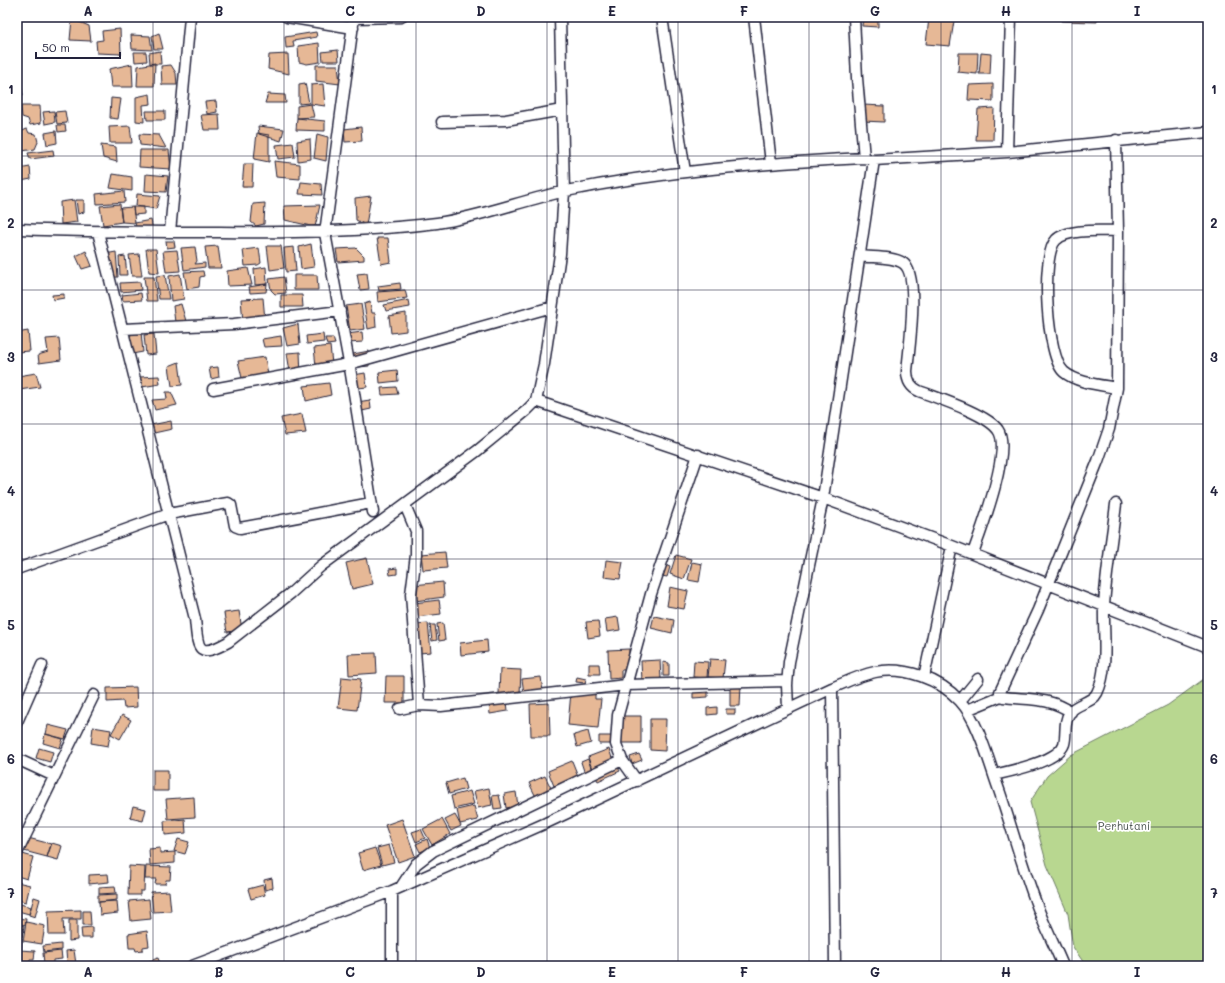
<svg xmlns="http://www.w3.org/2000/svg" width="1225" height="983" viewBox="0 0 1225 983" font-family="Mali,sans-serif">
<style>
.green{fill:#b8d790;stroke:#6d7c66}
.building{fill:#e6b896;stroke:#22223b}
.lines{fill:none;stroke-linecap:round;stroke-linejoin:round}
.street-casing{stroke:#22223b;stroke-width:13}
.street{stroke:#fff;stroke-width:10}
.grid{fill:none;stroke:#22223b;stroke-width:1;stroke-opacity:0.55}
.labels{text-anchor:middle;dominant-baseline:central;stroke-width:3.5;stroke-linejoin:round;paint-order:stroke}
.park-label{font-size:11px;fill:#4f5854;stroke:#fff}
.neatline{fill:none;stroke:#22223b;stroke-width:1.5}
.grid-label{font-size:13px;text-anchor:middle;font-weight:bold;fill:#22223b}
</style>
<rect width="100%" height="100%" fill="#fff"/>
<filter id="ink" filterUnits="userSpaceOnUse"><feTurbulence type="fractalNoise" baseFrequency=".025" numOctaves="2"/><feDisplacementMap in="SourceGraphic" scale="8" xChannelSelector="R" yChannelSelector="G"/><feConvolveMatrix kernelMatrix="1 2 1 2 8 2 1 2 1" color-interpolation-filters="sRGB"/></filter>
<g filter="url(#ink)">
<path class="green" d="M1208,676V966H1086L1073,947L1068,914L1047,865L1030,802L1047,776L1071,755L1168,705Z"/>
<path class="building" d="M863,17H878V27L862,26Z
M1061,17H1097V22L1061,21Z
M929,18L954,21L950,46L926,44Z
M72,19L89,26L91,41L70,40Z
M120,29L121,54L97,53L96,41L103,40L102,31Z
M316,32L317,37L293,41L294,47L286,48L285,37Z
M159,33L163,49H154L152,36Z
M131,35L150,36L152,50L132,49Z
M319,43L320,62L307,64L299,62L298,46Z
M338,50L339,61H323L322,52Z
M160,51L161,64H150L149,53Z
M134,52H146L147,61L135,62Z
M959,53H978L977,74L958,72Z
M981,53L991,54L990,74H979Z
M288,54L289,74L268,69L269,55Z
M155,63L154,86H137L138,66Z
M132,64L133,87H111L109,69Z
M171,65L176,73L177,85H162L161,66Z
M316,65H338L340,84L316,81Z
M17,80H20L23,95L17,96Z
M305,83L309,103L299,104V84Z
M323,84L325,106L311,104V85Z
M993,84V101L968,100L969,85Z
M150,94L151,104L143,105L144,122L136,121V97Z
M268,94L285,95L286,103H265Z
M111,98L121,99L118,119L110,118Z
M216,101L217,112L207,114L205,102Z
M311,104L314,117L297,118V106Z
M863,105L884,106V122L863,121Z
M21,106H40L41,123L30,125L28,119L22,117Z
M994,108L993,140H976L978,109Z
M54,111L55,122L45,124L43,112Z
M65,111L67,123L57,124L55,112Z
M146,111H165V120H147Z
M219,114L220,130H204L201,115Z
M297,118L325,121V131L296,130Z
M57,125H65L66,131L58,132Z
M130,126L132,143H110L109,127Z
M258,126L284,129L281,141L259,134Z
M361,127L362,141L345,142L344,129Z
M27,129L29,133L36,134L38,142L35,149L22,151L20,132Z
M56,131L57,143L47,145L45,133Z
M257,133L269,135V162L254,159Z
M139,134L159,135L166,148L140,145Z
M317,134L328,137L326,161L314,158Z
M310,139L311,159L298,161L297,141Z
M293,143L295,157L278,159L276,145Z
M101,145L116,147L117,162L103,158Z
M53,150L54,156L30,159L28,153Z
M140,150H169L171,169L139,167Z
M274,161L300,164V179L276,177Z
M244,164H253L252,187H242Z
M30,167L31,179L21,181L19,169Z
M113,174L132,177V191L110,188Z
M146,174L168,176L166,192L145,191Z
M301,182L321,184L322,195L299,194Z
M17,188H19L20,204H17Z
M124,191L125,202L97,204L96,194Z
M137,194L160,196L156,209L136,206Z
M371,196L366,225L356,220L355,198Z
M74,200L77,222L61,224L60,202Z
M76,200H84V212L78,214Z
M265,203L264,224L256,226L251,222L253,204Z
M120,204L122,222L103,225L100,206Z
M320,205L315,227L285,220L284,206Z
M133,207L135,223L122,222L120,208Z
M133,207H144V214L134,215Z
M151,220L153,230L137,232L135,223Z
M377,238H388L391,262L381,264Z
M166,241H174L175,247L167,248Z
M311,244L314,267L301,269L299,247Z
M218,246L221,268H208L205,247Z
M267,246H281L284,268L270,270Z
M195,247L197,261L195,264L205,263V267L184,270L181,248Z
M294,247L296,271L286,272L284,248Z
M259,248L261,263L258,265L245,266L243,250Z
M356,248L364,256V260L338,262L336,249Z
M146,249H156L159,273L149,272Z
M177,250L180,271L166,272L163,251Z
M86,251L92,266L82,269L76,256Z
M116,252L118,277L104,278L100,255Z
M139,254L142,276H132L129,255Z
M125,256L127,275H120L119,257Z
M266,267L267,284L255,285L254,269Z
M248,268L252,285L228,286L227,271Z
M203,271L204,276L200,277L199,287L187,289L184,272Z
M367,273L369,289L360,290L357,274Z
M180,274L184,299L171,301L169,276Z
M165,275L169,299H159L156,276Z
M294,275H317L318,290H294Z
M144,277H154L157,301H147Z
M284,277L286,293L275,294L271,290L269,279Z
M140,282L141,290L121,292L120,283Z
M400,283L401,289L379,291L378,286Z
M267,284L266,292L250,293L249,287Z
M405,290L407,298L378,302L377,292Z
M141,293L142,300L123,301L122,295Z
M64,294V298L53,300L52,295Z
M281,295H302L303,307H281Z
M263,298L265,320L243,322L241,299Z
M409,300L410,307L386,311L384,305Z
M370,302L372,313H375L376,327L368,329L364,304Z
M181,304L186,321L175,322L173,306Z
M361,304L365,329L350,331L346,306Z
M406,313V331L391,333L389,316Z
M298,324L300,344L287,346L283,328Z
M28,331L30,351L17,352V333Z
M141,332L143,352L132,354L130,335Z
M362,332L363,342L348,343L347,334Z
M154,334L156,354L146,355L144,335Z
M323,334L324,342L307,344L306,336Z
M281,336L282,346L264,347L262,339Z
M59,338L61,360L39,363L38,355L48,352L46,339Z
M325,338H333L335,344L327,345Z
M330,346L333,373L317,375L314,348Z
M369,351V366L350,368L348,355Z
M300,352L301,376L291,378L287,353Z
M265,357L268,375L242,378L238,361Z
M179,362L182,385L172,386L169,366Z
M218,367L219,377L211,379L209,368Z
M397,370L398,381L380,383L379,372Z
M36,373L40,387L19,390L18,376Z
M365,373L367,387L350,389L348,376Z
M159,376L160,384L142,387L140,377Z
M329,383L331,395L306,401L304,386Z
M396,387L398,394L382,395L381,388Z
M166,392H171L177,405L155,410L152,400L167,399Z
M370,400L371,409L353,413L351,403Z
M302,414L306,433L285,435L281,418Z
M171,421L172,429L154,433L151,425Z
M445,552L447,568L423,570L421,554Z
M676,555L691,559L684,579L670,574Z
M367,558L373,584L352,589L346,563Z
M606,560L623,562L620,579L604,577Z
M692,562L702,564L699,582L688,580Z
M665,565L670,567L667,577L662,576Z
M397,568V574L390,575L389,569Z
M443,582L444,597L415,601L413,585Z
M670,587L688,591L684,609L667,606Z
M439,600L441,614L416,617L414,603Z
M239,611L242,630L227,632L224,613Z
M654,616L674,620L672,633L651,628Z
M618,617L620,630L607,632L605,619Z
M598,621L600,636L588,638L586,622Z
M428,623L431,652L419,653L416,624Z
M443,623L445,640L439,641L437,624Z
M430,625H435L437,640L432,641Z
M487,640L488,652L461,655L460,643Z
M629,649V670H621V678L609,679L608,650Z
M376,653L377,673L349,675L348,654Z
M710,659L725,660L723,678L708,677Z
M660,660L661,680L642,681L641,661Z
M694,661L708,662L707,678L693,677Z
M663,662L669,663V676H663Z
M589,664H599L600,674H589Z
M500,669L521,670L520,694H499Z
M386,676H404V703H385Z
M342,677L361,679L357,710L338,708Z
M541,677L543,692L524,694L522,679Z
M577,677L586,679L585,683L576,682Z
M730,685H741L740,706H730Z
M136,687L137,707L124,708L123,701L107,702V688Z
M571,692L595,694V699H601L598,728L568,725Z
M708,692V697L693,698V693Z
M507,701L508,711L490,714L489,704Z
M549,703L550,736H531L530,704Z
M717,707V714L707,715V708Z
M726,709H735V714H726Z
M122,715L131,720L120,739L111,734Z
M621,716H641V743H621Z
M650,719H666L665,751L650,750Z
M48,725L68,730L65,739L46,734Z
M93,727L111,730L108,746L91,743Z
M588,731L591,743L577,747L574,735Z
M45,734L63,739L60,748L43,743Z
M599,736H612L613,744H599Z
M39,748L53,752L50,762L36,758Z
M609,749L614,764L593,772L588,757Z
M639,754L642,760L632,764L630,757Z
M588,759L592,771L585,774L581,762Z
M572,761L578,776L554,786L548,771Z
M617,766L620,771L598,781L595,776Z
M153,770H168V791H153Z
M545,776L552,790L536,797L529,783Z
M463,778L466,789L449,794L446,783Z
M489,788L492,805L478,808L474,791Z
M470,791L474,804L454,809L451,796Z
M516,792L518,806L506,808L504,794Z
M499,795L502,808L494,809L492,796Z
M194,797L195,817L168,819L166,799Z
M133,806L146,809L143,821L130,818Z
M474,806L478,820L460,824L457,810Z
M455,815L461,826L451,831L445,820Z
M185,819L186,833L165,835L164,821Z
M402,819L415,856L398,862L385,825Z
M442,819L450,834L432,845L423,829Z
M421,829L425,838L416,842L412,832Z
M28,838L51,844L47,857L24,851Z
M178,839L189,842L185,854L174,851Z
M427,839L430,848L420,852L416,844Z
M52,843L62,846L58,860L47,857Z
M389,845L394,862L382,865L377,848Z
M160,848V853L175,852V863L150,865L149,849Z
M375,848L381,865L363,870L358,853Z
M19,853L33,857L27,879L17,876Z
M129,866L145,867L144,891H140V895H128Z
M146,866L171,867L170,880H166L165,884H155L156,879H145Z
M108,874L109,882L89,884V875Z
M272,878L273,888L265,890L264,880Z
M17,882L30,885L26,902L17,900Z
M263,885L265,895L251,899L248,889Z
M115,886L116,893L99,894V887Z
M169,891L171,911L153,912L151,892Z
M117,894V900L98,902V895Z
M34,897L40,899L35,917L29,915Z
M149,899L151,919L131,921L129,901Z
M117,901L118,913L100,915L99,902Z
M20,904L31,907L29,914L18,911Z
M81,910V919H63L64,935H49L48,911Z
M83,911H90L91,925H83Z
M17,918L26,919L25,925L17,923Z
M69,920H77V940L69,941Z
M26,922L45,926L42,944L23,941Z
M17,924L24,926L22,937L17,936Z
M92,927V938H82L81,928Z
M147,931L149,946L143,947V950L136,951L135,948H129L128,934Z
M17,938H22L21,948L17,947Z
M61,944V950L44,952L43,946Z
M19,950L35,951L34,960H30L29,965L22,964V959H18Z
M74,950L76,964L67,965L66,951Z
M61,951L62,959L53,960V964H44L43,953Z
M158,958L161,966H136Z"/>
<g class="lines">
<g class="street-casing">
<path id="street" d="M287,17L353,28
M354,17L325,233L350,368L373,512
M662,17L685,172
M754,17L771,163
M854,17L857,78L864,158
M354,18L401,17
M442,122L506,120L562,110
M1007,152L1011,17
M17,229C84,232 151,232 219,232C292,233 364,232 437,223C481,217 523,200 566,191C664,171 764,163 864,158L874,160L1007,152L1208,132
M98,232L195,619C198,647 196,660 228,642L291,593L321,566L477,451L526,411L536,401L544,364L560,254L564,192L560,17
M170,232L190,17
M860,256C872,258 892,256 903,263C920,274 909,350 907,371C907,380 910,387 919,391C937,398 987,414 998,430C1012,449 981,531 973,553
M123,329L234,324L340,311
M1117,388C1101,385 1077,383 1064,372C1047,358 1040,256 1056,240C1067,228 1103,231 1118,231
M213,389L349,364L552,307
M536,401L823,498L952,546L1208,647
M405,505L416,531V555L411,594L419,705
M17,569L169,514L222,504L228,503L231,505L235,526L240,528L371,503
M924,677L952,546
M832,688L835,966
M960,701L978,679
M788,708L787,685L789,662L823,498L874,160
M400,709L419,705L441,706L626,685L787,681
M967,710L1001,696
M1071,712C1049,697 1028,700 1003,697L1000,692L1038,610L1098,461L1109,429L1117,388L1118,231L1116,140
M17,722L42,665
M17,759L54,776
M994,775C1010,771 1058,762 1064,744C1067,734 1063,722 1070,712C1077,703 1092,703 1097,693C1109,669 1103,632 1104,606C1106,572 1112,538 1116,504
M637,781L622,760L616,744L618,715L651,594L698,455
M17,853L94,695
M401,887L416,864L433,851L622,760
M192,966L392,891L546,823L832,688C846,682 860,675 875,672C904,666 940,679 960,701C978,720 989,762 998,787C1013,830 1024,874 1041,916C1048,933 1056,949 1063,966
M392,966V891"/>
</g>
<use href="#street" class="street"/>
</g>
</g>
<path class="grid" d="M153,17V966M284,17V966M416,17V966M547,17V966M678,17V966M809,17V966M941,17V966M1072,17V966M17,156H1208M17,290H1208M17,424H1208M17,559H1208M17,693H1208M17,827H1208"/>
<g class="labels">
<g class="park-label">
<text x="1124" y="825">Perhutani</text>
</g>
</g>
<rect width="1225" height="983" fill="none" stroke="#fff" stroke-width="44"/>
<path d="M36 52v6h84v-6" fill="none" stroke="#22223b" stroke-width="2"/>
<text x="42" y="52" font-size="12" fill="#22223b" stroke="#ffffff" stroke-width="3" paint-order="stroke">50 m</text>
<rect x="22" y="22" width="1181" height="939" class="neatline"/>
<g class="grid-label">
<text x="88" y="16">A</text>
<text x="219" y="16">B</text>
<text x="350" y="16">C</text>
<text x="481" y="16">D</text>
<text x="612" y="16">E</text>
<text x="744" y="16">F</text>
<text x="875" y="16">G</text>
<text x="1006" y="16">H</text>
<text x="1137" y="16">I</text>
<text x="11" y="94">1</text>
<text x="1214" y="94">1</text>
<text x="11" y="228">2</text>
<text x="1214" y="228">2</text>
<text x="11" y="362">3</text>
<text x="1214" y="362">3</text>
<text x="11" y="496">4</text>
<text x="1214" y="496">4</text>
<text x="11" y="630">5</text>
<text x="1214" y="630">5</text>
<text x="11" y="764">6</text>
<text x="1214" y="764">6</text>
<text x="11" y="898">7</text>
<text x="1214" y="898">7</text>
<text x="88" y="977">A</text>
<text x="219" y="977">B</text>
<text x="350" y="977">C</text>
<text x="481" y="977">D</text>
<text x="612" y="977">E</text>
<text x="744" y="977">F</text>
<text x="875" y="977">G</text>
<text x="1006" y="977">H</text>
<text x="1137" y="977">I</text>
</g>
</svg>
